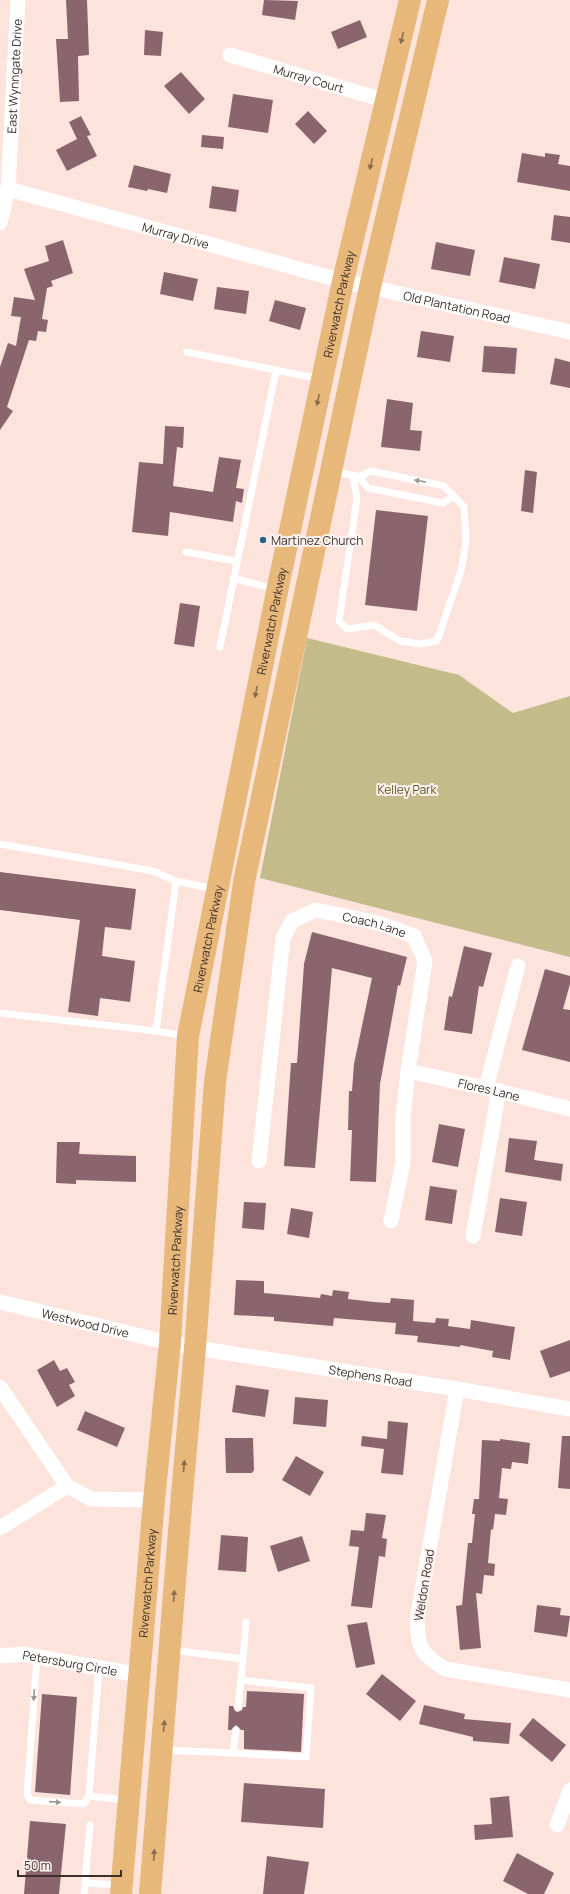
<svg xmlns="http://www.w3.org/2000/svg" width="570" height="1894" viewBox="0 0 570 1894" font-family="Manrope,sans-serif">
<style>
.green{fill:#c3bb8a}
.building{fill:#8a656e}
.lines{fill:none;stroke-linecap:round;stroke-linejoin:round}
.lane{stroke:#fff;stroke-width:7}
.street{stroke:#fff;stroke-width:15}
.primary{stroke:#e7b87a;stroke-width:22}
.oneway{fill:#8a6c4d}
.oneway2{fill:#9e9694}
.poi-dot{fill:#2f627f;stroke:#fdf4f2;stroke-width:1.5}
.labels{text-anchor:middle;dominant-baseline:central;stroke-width:4;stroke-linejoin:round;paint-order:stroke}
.street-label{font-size:12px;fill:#3d2e29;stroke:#fdf4f2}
.poi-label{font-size:12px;fill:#3d2e29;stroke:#fdf4f2;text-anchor:start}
.park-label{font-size:12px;fill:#5d5310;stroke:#fdf4f2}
</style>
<rect width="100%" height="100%" fill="#fce3dc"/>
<path class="green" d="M307,638L459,675L513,713L570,696V957L260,878Z"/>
<path class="building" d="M66,0H87L89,55L78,56L79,101L60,102L56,39H68Z
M264,0L298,1L295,20L262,15Z
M360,20L367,37L338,49L331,32Z
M145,30L163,32L161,56L144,55Z
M181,72L205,99L189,114L164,86Z
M233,94L273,100L268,133L228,127Z
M308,111L327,131L314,144L295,124Z
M81,116L91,135L87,136L97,156L67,171L56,150L77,139L69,122Z
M202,135L224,137L223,149L201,147Z
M522,153L545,157V153L560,155L558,164L570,166V191L517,182Z
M134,165L171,174L167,193L148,189L147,191L128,187Z
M212,186L239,190L236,212L209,208Z
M554,215L570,217V243L551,240Z
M63,240L73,273L51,281L53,286L47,288L42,319L48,320L46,332L38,331L36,341L29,340L7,407L13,411L0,430V367L8,343L16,346L21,317L11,316L14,297L35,300L24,269L49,261L45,246Z
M436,242L475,250L470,276L431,269Z
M504,257L540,264L535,289L499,282Z
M164,272L198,279L193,301L160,294Z
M217,287L249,291L246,314L214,309Z
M275,300L306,308L300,330L269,321Z
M421,331L454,336L450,362L417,357Z
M484,346L517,348L515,374L482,372Z
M555,358L570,362V388L550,384Z
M387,399L413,403L410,430L422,431L420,451L381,447Z
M165,426L184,427L183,448L177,447L173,486L213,492L219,457L241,460L236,488L244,489L242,503L236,501L233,522L170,512L168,536L132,532L139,462L163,464Z
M525,470L537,472L533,513L521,511Z
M376,510L428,516L417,611L365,605Z
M180,603L200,606L194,647L174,644Z
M0,872L136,889L131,930L105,927L102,956L135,961L130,1002L100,998L98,1016L68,1012L80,920L0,910Z
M312,932L407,957L400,986L398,985L380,1084L376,1182L350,1181L352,1130H348L349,1091H352L354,1064L372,978L332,968L315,1168L284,1166L291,1063H297L304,964Z
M464,946L492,953L483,987L479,986L472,1034L444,1030L449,996L452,997Z
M545,969L570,976V984L563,1009L570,1010V1062L522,1050Z
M439,1124L465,1129L458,1167L432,1162Z
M509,1138L537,1141L534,1160L563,1164L561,1181L505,1172Z
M57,1142H80L79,1154L136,1156V1182L76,1180V1184L56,1183Z
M430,1186L457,1190L452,1224L425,1220Z
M500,1198L527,1202L522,1236L495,1232Z
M244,1202L266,1203L264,1230L242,1228Z
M291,1208L313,1212L309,1238L287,1234Z
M236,1280L264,1281V1293L320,1298L321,1294L332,1296L333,1290L349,1292L348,1299L374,1302L390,1303L391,1298L414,1300L413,1321L435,1323L436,1318L449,1319L448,1326L470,1329L471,1320L515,1327L510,1360L492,1357L493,1351L460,1345V1347L417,1342L418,1336L395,1334L396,1323L334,1318L333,1326L274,1321V1317L234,1315Z
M570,1340V1371L550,1378L540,1351Z
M54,1360L60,1371L67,1368L75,1382L69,1385L75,1396L57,1407L37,1370Z
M236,1385L269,1390L265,1417L232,1412Z
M295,1397L328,1400L326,1427L293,1424Z
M85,1411L125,1428L117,1447L77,1430Z
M388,1421L408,1423L403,1475L381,1473L384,1449L361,1446L362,1436L387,1439Z
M562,1436H570V1489L558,1488Z
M225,1438H253L254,1470L252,1473H226Z
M500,1439L530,1443L528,1464L512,1462L511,1469L502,1468L499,1498L508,1499L506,1515L495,1514L493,1530L491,1529L488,1563L495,1564L494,1576L484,1575L482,1594L476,1593L481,1648L460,1650L456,1606L462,1605L468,1543H472L475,1514H472L474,1499H479L482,1440L500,1441Z
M296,1456L324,1472L310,1496L282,1480Z
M366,1513L386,1515L382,1538L387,1539L385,1557L379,1556L372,1608L351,1606L359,1547L349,1546L351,1530L364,1531Z
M221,1535L248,1537L246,1572L218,1570Z
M302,1536L310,1561L278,1572L270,1546Z
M537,1605L561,1608L560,1615L570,1616L567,1637L534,1632Z
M367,1622L375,1664L356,1668L347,1625Z
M382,1674L416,1701L400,1721L366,1694Z
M247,1691L304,1694L301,1752L244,1749V1730H241L236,1725L231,1730H228L229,1706H233L235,1711L238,1712L242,1710L243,1707H246Z
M42,1694L77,1697L70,1795L35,1792Z
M424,1705L465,1714L464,1719L511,1723L509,1744L473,1741V1737L419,1724Z
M533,1718L566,1745L552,1762L519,1735Z
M244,1783L325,1789L323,1828L241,1822Z
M509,1796L513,1837L475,1840L474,1825L492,1824L490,1798Z
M30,1821L66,1824L59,1894H24Z
M517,1853L554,1873L544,1894H528L503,1881Z
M267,1856L309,1862L304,1894H263Z"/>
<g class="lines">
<path class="lane" d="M187,352L320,379
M334,472L357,476
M353,476L357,499L339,621L347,629L374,625L400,641L420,644L437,641L461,571L466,541L464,507L444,486L371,471L359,477L368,488L443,503L454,496
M186,552L236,561
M233,578L275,589
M220,647L276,371
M0,844L153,871L176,881L215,889
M0,1013L156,1031L186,1036
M156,1031L176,881
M172,1650L243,1659L238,1707
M37,1657L27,1795L30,1800L84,1804L89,1796L126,1800
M243,1659L246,1622
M163,1750L233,1753L236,1730
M233,1753L306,1757L311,1688L241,1680
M89,1796L99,1668
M85,1883L90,1825
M84,1894L85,1883L120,1885"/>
<g class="street">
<path id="s1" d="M230,55L387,101"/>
<path id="s2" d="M8,189L343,281L570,332"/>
<path id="s3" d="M0,223L8,189L18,0"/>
<path id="s4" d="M408,1071L494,1090L570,1109"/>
<path d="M486,1088L518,966"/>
<path id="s5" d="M259,1161L283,938L292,921L316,910L378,923L414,936L425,961L408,1071L403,1117V1163L391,1221"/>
<path d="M473,1236L499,1091"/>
<path id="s6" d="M0,1302L170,1343L215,1351L457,1389L570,1409"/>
<path d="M0,1387L67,1486L91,1499L154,1500"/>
<path d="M457,1389L417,1620C418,1648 421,1654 445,1669L570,1690"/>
<path d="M0,1528L67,1486"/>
<path id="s7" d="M0,1656L22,1654L140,1675"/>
<path d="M557,1825L570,1790"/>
</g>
<g class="primary">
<path id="s8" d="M121,1894L154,1500L170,1343L188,1036L279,582L343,281L410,0"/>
<path d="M150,1894L182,1494L195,1348L215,1082L244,882L370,287L438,0"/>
</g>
</g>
<defs><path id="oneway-solid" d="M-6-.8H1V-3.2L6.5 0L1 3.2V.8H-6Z"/></defs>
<g class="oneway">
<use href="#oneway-solid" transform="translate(402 38) rotate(103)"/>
<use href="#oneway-solid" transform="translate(371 164) rotate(104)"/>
<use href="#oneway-solid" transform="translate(318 400) rotate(102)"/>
<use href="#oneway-solid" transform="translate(256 692) rotate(101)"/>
<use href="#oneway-solid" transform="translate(184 1466) rotate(-85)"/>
<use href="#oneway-solid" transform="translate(174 1596) rotate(-86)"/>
<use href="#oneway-solid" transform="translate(164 1726) rotate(-85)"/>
<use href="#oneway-solid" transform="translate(154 1855) rotate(-86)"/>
</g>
<g class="oneway2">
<use href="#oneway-solid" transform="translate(420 481) rotate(-169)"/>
<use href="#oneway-solid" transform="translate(34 1695) rotate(94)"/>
<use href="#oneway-solid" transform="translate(55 1802) rotate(4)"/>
</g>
<circle class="poi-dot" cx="263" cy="540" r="4"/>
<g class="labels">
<g class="street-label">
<text stroke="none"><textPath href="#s3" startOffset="148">East Wynngate Drive</textPath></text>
<text stroke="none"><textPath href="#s1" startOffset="82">Murray Court</textPath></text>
<text stroke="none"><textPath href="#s2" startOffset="174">Murray Drive</textPath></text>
<text stroke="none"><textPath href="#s8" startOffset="1608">Riverwatch Parkway</textPath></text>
<text stroke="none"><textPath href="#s2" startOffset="464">Old Plantation Road</textPath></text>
<text stroke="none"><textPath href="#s8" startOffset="1284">Riverwatch Parkway</textPath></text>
<text stroke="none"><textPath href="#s5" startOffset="330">Coach Lane</textPath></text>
<text stroke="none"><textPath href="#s8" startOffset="960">Riverwatch Parkway</textPath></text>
<text stroke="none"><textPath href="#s4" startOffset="83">Flores Lane</textPath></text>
<text stroke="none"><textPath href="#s8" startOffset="636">Riverwatch Parkway</textPath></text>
<text stroke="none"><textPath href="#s6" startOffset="88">Westwood Drive</textPath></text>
<text stroke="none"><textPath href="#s6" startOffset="378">Stephens Road</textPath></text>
<text stroke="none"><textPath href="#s8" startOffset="312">Riverwatch Parkway</textPath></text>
<text transform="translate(424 1585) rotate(-81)">Weldon Road</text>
<text stroke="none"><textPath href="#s7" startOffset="71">Petersburg Circle</textPath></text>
</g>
<g class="poi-label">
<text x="271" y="540">Martinez Church</text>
</g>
<g class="park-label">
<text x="407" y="789">Kelley Park</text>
</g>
</g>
<path d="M18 1870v6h103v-6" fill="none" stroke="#3d2e29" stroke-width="2"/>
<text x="24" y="1870" font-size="12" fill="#3d2e29" stroke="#fdf4f2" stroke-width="3" paint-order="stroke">50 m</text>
</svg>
